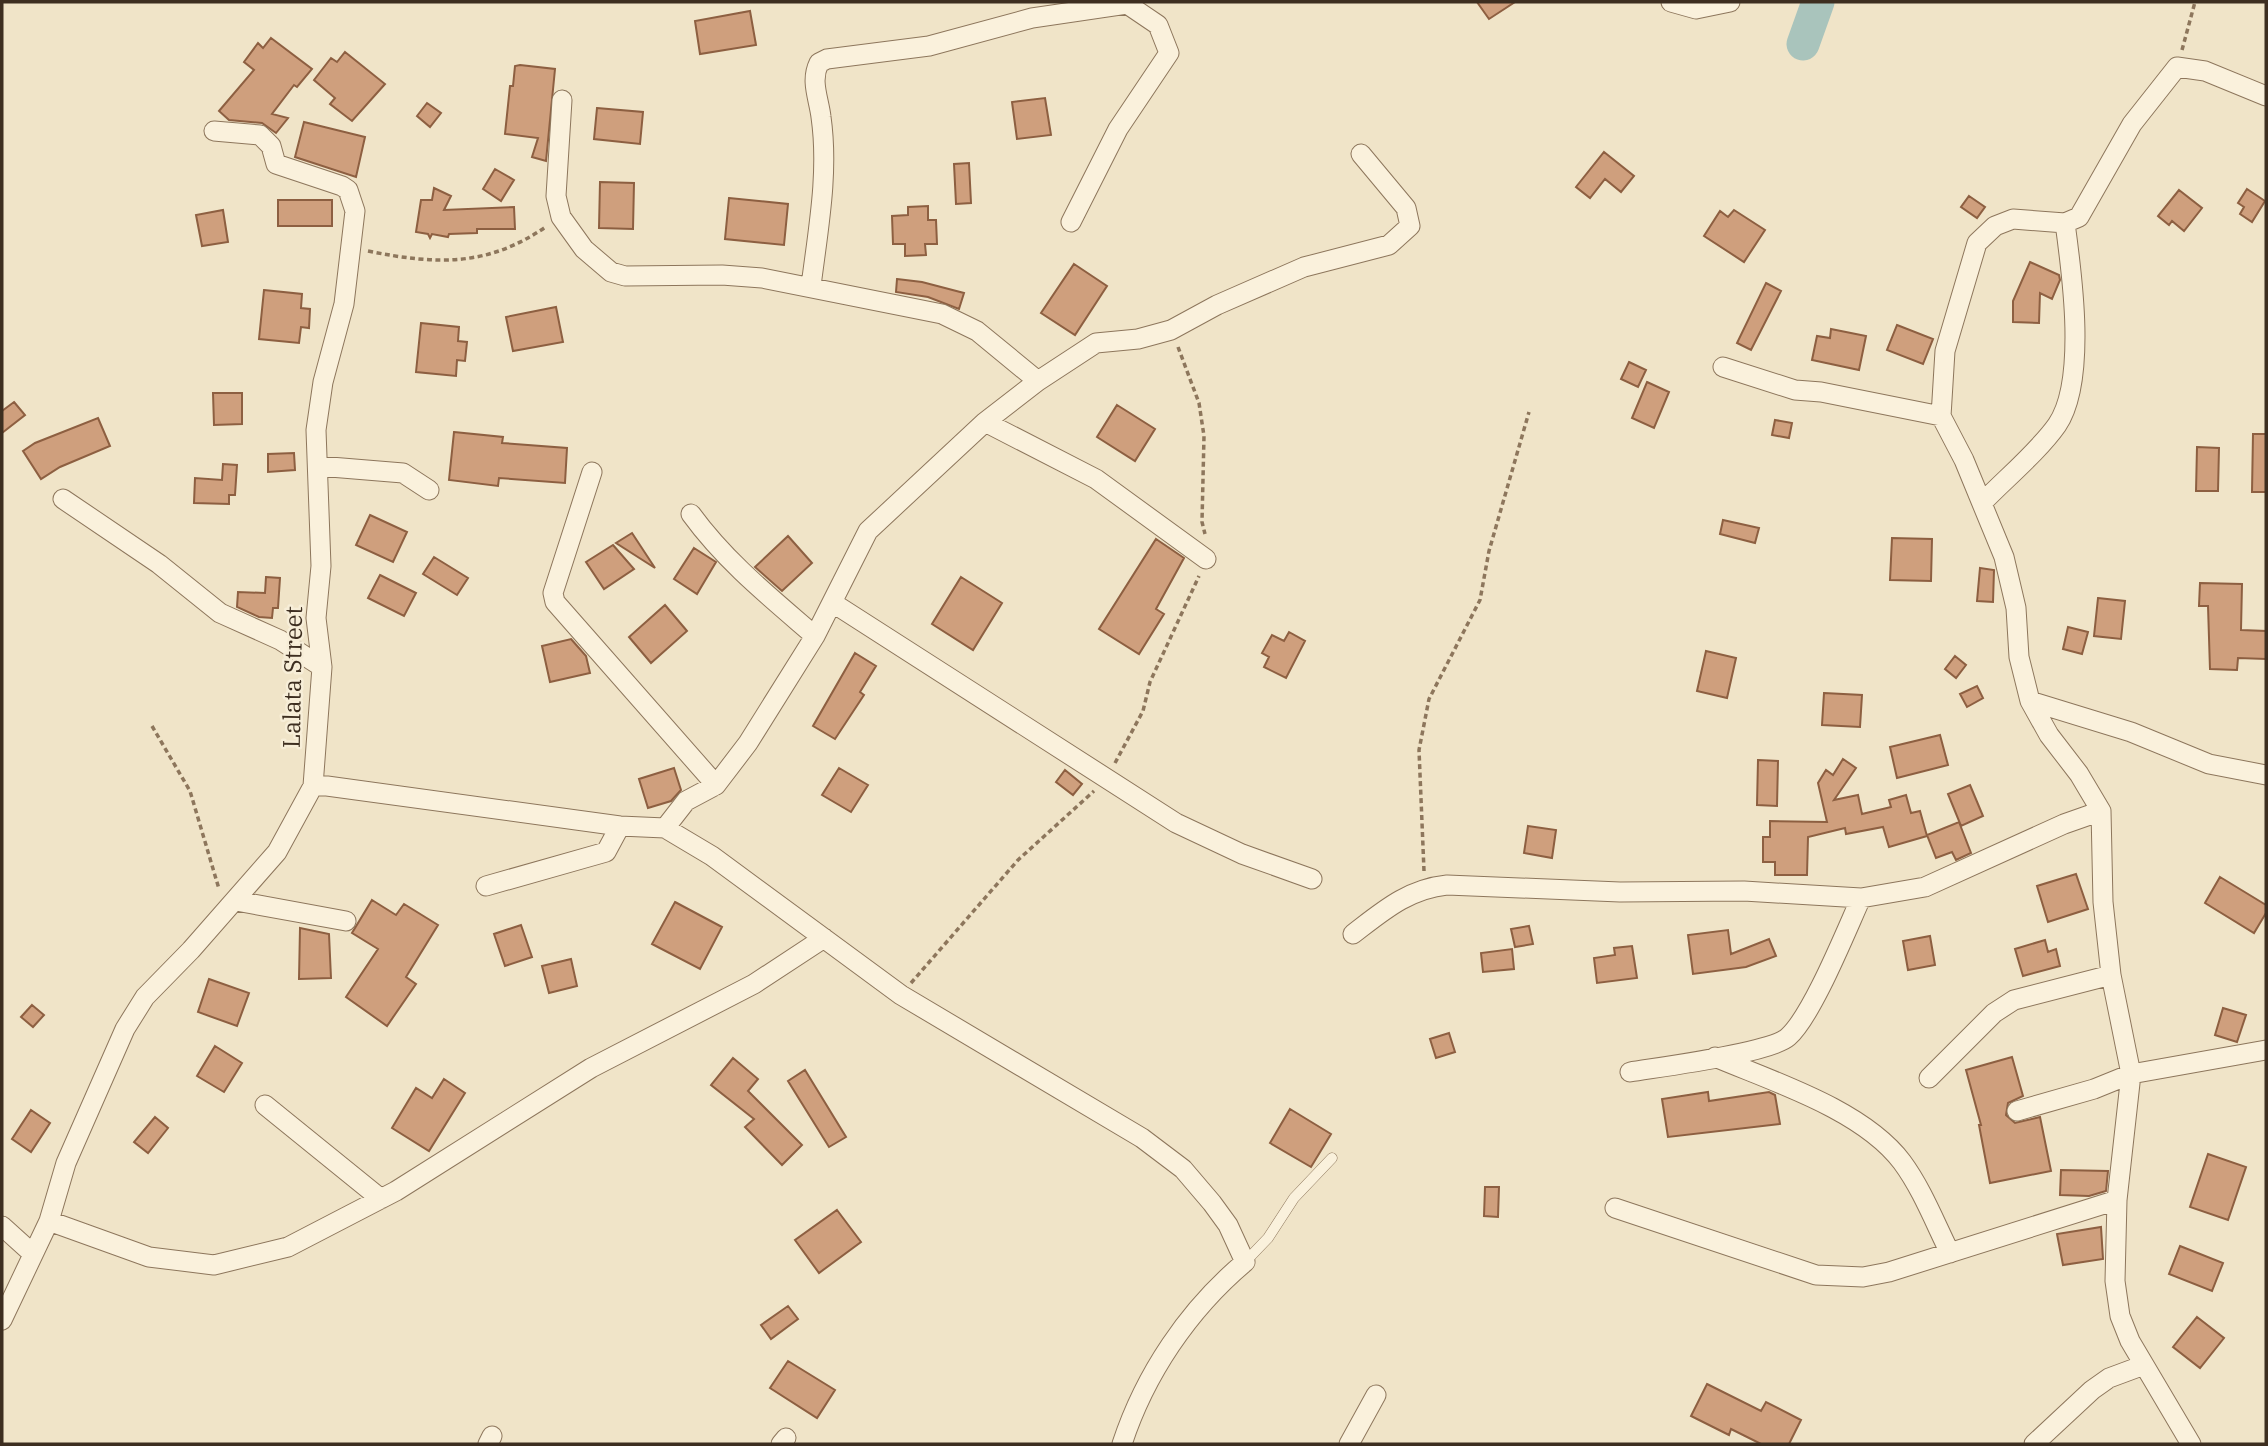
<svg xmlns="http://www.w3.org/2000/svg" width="2268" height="1446" viewBox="0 0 2268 1446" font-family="'IBM Plex Serif',serif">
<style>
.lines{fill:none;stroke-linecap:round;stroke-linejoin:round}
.river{stroke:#a9c4bc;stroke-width:33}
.building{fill:#cf9f7d;stroke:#8d5f41;stroke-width:2}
.service-casing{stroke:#8d765c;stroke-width:11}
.minor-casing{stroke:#8d765c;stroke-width:21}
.path{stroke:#8d765c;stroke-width:3.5;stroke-dasharray:5 3.5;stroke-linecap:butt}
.service{stroke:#faf1dc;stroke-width:10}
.minor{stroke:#faf1dc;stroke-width:19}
.labels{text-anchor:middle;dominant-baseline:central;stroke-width:5;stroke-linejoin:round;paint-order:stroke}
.street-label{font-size:24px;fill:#3d2e20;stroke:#f7eed8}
</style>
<rect width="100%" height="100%" fill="#f0e4c8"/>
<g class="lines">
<path class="river" d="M1803,44L1818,2"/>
</g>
<path class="building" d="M1477,2H1515L1489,19Z
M750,11L756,45L700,54L695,21Z
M271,38L312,69L297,87L294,85L272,114L288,118L276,133L262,123L229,120L219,111L254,70L244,62L258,43L263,48Z
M345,52L385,84L352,121L330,104L335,98L314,80L331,58L337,62Z
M520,65L555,69L546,161L532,157L538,138L505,134L510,86H513L515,66Z
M1045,98L1051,135L1017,139L1012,102Z
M427,103L441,113L430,127L417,116Z
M597,108L643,112L640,144L594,139Z
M304,122L365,137L356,177L295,157Z
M1604,152L1634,176L1621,192L1605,179L1590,198L1576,187Z
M969,163L971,203L956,204L954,164Z
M495,169L514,180L501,201L483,189Z
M600,182L634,183L633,229L599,228Z
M434,188L451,196L444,210L514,207L515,229H477V233L449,234L448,237L432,234L430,238L428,234L416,232L421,200H432Z
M2247,189L2265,201L2252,222L2240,214L2244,207L2238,203Z
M2179,190L2202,208L2184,231L2172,221L2169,225L2158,216Z
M1969,196L1985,207L1977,218L1961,207Z
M729,198L788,204L784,245L725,239Z
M278,200H332V226H278Z
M928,206V220H936L937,244H925L926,255L905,256V244H893L892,216L908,215V207Z
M223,210L228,242L202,246L196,215Z
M1734,210L1765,230L1744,262L1704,236L1720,211L1728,217Z
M2030,262L2059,275L2060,280L2052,299L2040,293L2039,323L2013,322V301Z
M1074,264L1107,286L1075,335L1041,313Z
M897,279L922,282L964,293L959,309L928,297L896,292Z
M1766,283L1781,291L1751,350L1737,343Z
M264,290L302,294L301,308L310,309L309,328L301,327L299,343L259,339Z
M556,307L563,342L513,351L506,317Z
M421,323L459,327L458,341L467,342L465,361L457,360L456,376L416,372Z
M1897,325L1933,339L1923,364L1887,350Z
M1831,329L1866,336L1859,370L1812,360L1817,336L1830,338Z
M1629,362L1646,370L1638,387L1621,379Z
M1647,382L1669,392L1654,428L1632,418Z
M213,393H242V424L214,425Z
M14,402L25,415L2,433V411Z
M1117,405L1155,429L1135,461L1097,437Z
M98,418L110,446L60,467L41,479L23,451L35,443Z
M1775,420L1792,423L1789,438L1772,435Z
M454,432L503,437L502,443L567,448L565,483L499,478L498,486L449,480Z
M2253,434H2266V492H2252Z
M2197,447L2219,448L2218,491H2196Z
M294,453L295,470L268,472V454Z
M223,464L237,465L235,495H229V504L194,503L195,478L222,480Z
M370,515L407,532L393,562L356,545Z
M1723,520L1759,528L1755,543L1720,534Z
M632,533L655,568L616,543Z
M788,536L812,563L782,591L755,567Z
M1892,538L1932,539L1931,581L1890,580Z
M1156,539L1184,558L1156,609L1164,614L1139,654L1099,629Z
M613,545L634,569L604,589L586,562Z
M694,548L716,562L697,594L674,579Z
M434,557L468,578L457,595L423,574Z
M1980,568L1994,570L1993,602L1977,601Z
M380,575L416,593L404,616L368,598Z
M266,577L280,578L278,608H273L272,618L259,617L237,607L238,592L265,593Z
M961,577L1002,603L973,650L932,624Z
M2200,583L2242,584L2241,630L2266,631V659L2238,658L2237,670L2210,669L2208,606H2199Z
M2098,598L2125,601L2121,639L2094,636Z
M665,605L687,631L651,663L629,637Z
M2068,627L2088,632L2082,654L2063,649Z
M1289,632L1305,641L1286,678L1264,667L1269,657L1262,653L1272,635L1284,641Z
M571,639L586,656L590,673L550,682L542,646Z
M1706,651L1736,658L1727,698L1697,691Z
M855,653L876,666L860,692L864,695L835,739L813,726Z
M1955,656L1966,665L1956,678L1945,669Z
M1977,686L1983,698L1967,707L1960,694Z
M1824,693L1862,695L1860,727L1822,725Z
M1940,735L1948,765L1897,778L1890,747Z
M1843,759L1856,768L1834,800L1858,795L1862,814L1891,807L1889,800L1906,795L1911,813L1920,811L1927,836L1889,847L1883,827L1846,834L1845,828L1808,837L1807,875H1775V862H1763V837H1770V821L1827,822L1818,783L1826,770L1833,775Z
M1758,760L1778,761L1777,806L1757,805Z
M674,768L681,790L671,801L648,808L639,779Z
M839,768L868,785L851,812L822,795Z
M1065,770L1082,784L1073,795L1056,782Z
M1970,785L1983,816L1961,826L1948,794Z
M1959,822L1971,853L1956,860L1952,852L1936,858L1927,835Z
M1528,826L1556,830L1552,858L1524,853Z
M2076,874L2088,909L2048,922L2037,886Z
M2220,877L2266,905V913L2254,933L2205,903Z
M372,900L396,915L404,904L438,925L406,977L416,984L387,1026L346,997L378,949L352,933Z
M675,902L722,927L700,969L652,944Z
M521,925L532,957L505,966L494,934Z
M1529,926L1533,944L1515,947L1511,929Z
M300,928L329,934L331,978L299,979Z
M1728,930L1731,954L1769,939L1776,956L1746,967L1693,974L1688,935Z
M1930,936L1935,965L1908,970L1903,941Z
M2045,940L2048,952L2056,949L2060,966L2023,976L2015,949Z
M1632,946L1637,978L1597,983L1594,958L1615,955L1614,948Z
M1512,949L1514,969L1483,972L1481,953Z
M571,959L577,986L549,993L542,966Z
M209,979L249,993L237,1026L198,1012Z
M32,1005L44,1015L33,1027L21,1017Z
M2223,1008L2246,1015L2237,1042L2215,1035Z
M1449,1033L1455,1052L1436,1058L1430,1039Z
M215,1046L242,1063L224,1092L197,1076Z
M2012,1057L2023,1096L2008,1103L2006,1115L2015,1123L2040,1117L2051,1171L1990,1183L1979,1125H1981L1966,1070Z
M733,1058L758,1079L748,1091L802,1145L782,1165L745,1127L754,1119L711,1085Z
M805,1070L846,1137L829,1147L788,1081Z
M444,1079L465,1093L429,1151L392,1128L416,1088L432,1098Z
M1708,1092L1709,1101L1769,1092L1775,1095L1780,1124L1668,1137L1662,1099Z
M1290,1109L1331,1134L1311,1167L1270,1143Z
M31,1110L50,1123L31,1152L12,1139Z
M155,1117L168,1128L148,1153L134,1142Z
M2208,1154L2246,1167L2228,1220L2190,1207Z
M2061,1170L2108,1171L2106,1191L2089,1196L2060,1195Z
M1485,1187H1499L1498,1217L1484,1216Z
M837,1210L861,1242L819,1273L795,1240Z
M2101,1227L2103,1259L2063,1265L2057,1234Z
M2180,1246L2223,1263L2212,1291L2169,1274Z
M788,1306L798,1319L771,1339L761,1325Z
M2197,1317L2224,1338L2200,1368L2173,1347Z
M788,1361L835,1390L817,1418L770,1388Z
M1707,1384L1761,1411L1766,1402L1801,1420L1789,1444H1761L1731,1429L1729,1435L1691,1416Z"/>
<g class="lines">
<g class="service-casing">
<path id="service" d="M1245,1262L1268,1238L1294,1198L1332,1158"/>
</g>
<g class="minor-casing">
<path id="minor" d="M1671,2L1696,9L1730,2
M562,100L556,196L561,217L584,249L611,272L625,276L722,275L762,278L942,314L977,331L1038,381
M811,286C818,230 829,173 821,117C819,99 810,81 819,63L827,59L929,46L1032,18L1127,4L1158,25L1169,53L1118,129L1071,222
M1723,367L1795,390L1821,392L1941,416
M985,422L1096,479L1206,559
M318,466L403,473L429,490
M592,472L553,593L555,602L716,785
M63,499L159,564L220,613L280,640L322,667
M1982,503C2005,479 2038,452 2057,425C2087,381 2072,274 2065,223
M691,514C726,562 771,598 815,636
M833,603L1176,823L1242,854L1312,879
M2030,701L2131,732L2209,764L2266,775
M313,786H327L620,826L665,828L686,801L716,785L748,743L815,636L868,531L985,422L1038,381L1096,343L1138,339L1171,330L1217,305L1304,267L1389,245L1410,226L1406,208L1361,154
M665,828L712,856L901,995L1142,1138L1183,1169L1212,1203L1228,1225L1245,1262C1188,1310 1145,1374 1122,1444
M486,886L606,852L620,826
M236,901L346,921
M1353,934C1383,911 1408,889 1447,885L1620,892L1744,891L1861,898L1925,887L2064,824L2101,811
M1715,1057C1774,1082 1863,1110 1902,1162C1922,1189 1935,1223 1950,1253
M1630,1072C1660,1067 1770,1053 1788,1037C1812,1016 1846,931 1861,898
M1929,1078L1994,1013L2014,1000L2111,975
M265,1105L381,1199
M2017,1111L2094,1089L2131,1074L2266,1050
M1615,1208L1816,1275L1863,1277L1889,1272L2117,1200
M49,1221L149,1257L214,1265L288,1247L396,1191L591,1068L754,984L824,938
M2,1226L33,1254
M2,1320L49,1221L66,1163L125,1029L145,997L191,950L277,852L313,786L322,667L316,618L321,566L316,430L323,382L344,304L355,211L348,190L342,186L276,164L271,146L260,135L214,131
M488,1444L492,1436
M781,1444L786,1438
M1349,1444L1376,1395
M2034,1444L2092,1390L2109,1378L2144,1365
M2191,1444L2130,1341L2120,1316L2115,1281L2117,1200L2131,1074L2111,975L2103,902L2101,811L2079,774L2049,735L2030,701L2019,657L2016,608L2004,557L1964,460L1941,416L1945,351L1977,243L1995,226L2013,219L2065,223L2079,217L2132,124L2177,67L2205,71L2266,96"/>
</g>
<path class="path" d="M2182,50L2195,2
M368,251C437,265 488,267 547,226
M1178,347L1199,403L1204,436L1202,522L1205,534
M152,726L190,791L219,889
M1115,763L1143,711L1150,682L1199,576
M1424,871L1419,750L1429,699L1480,600L1489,551L1529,412
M911,983L1018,860L1094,791"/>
<use href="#service" class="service"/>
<use href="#minor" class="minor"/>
</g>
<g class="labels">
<g class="street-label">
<text transform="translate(292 677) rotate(-89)">Lalata Street</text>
</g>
</g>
<rect width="2268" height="1446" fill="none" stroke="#3d2e20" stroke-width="7"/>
</svg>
